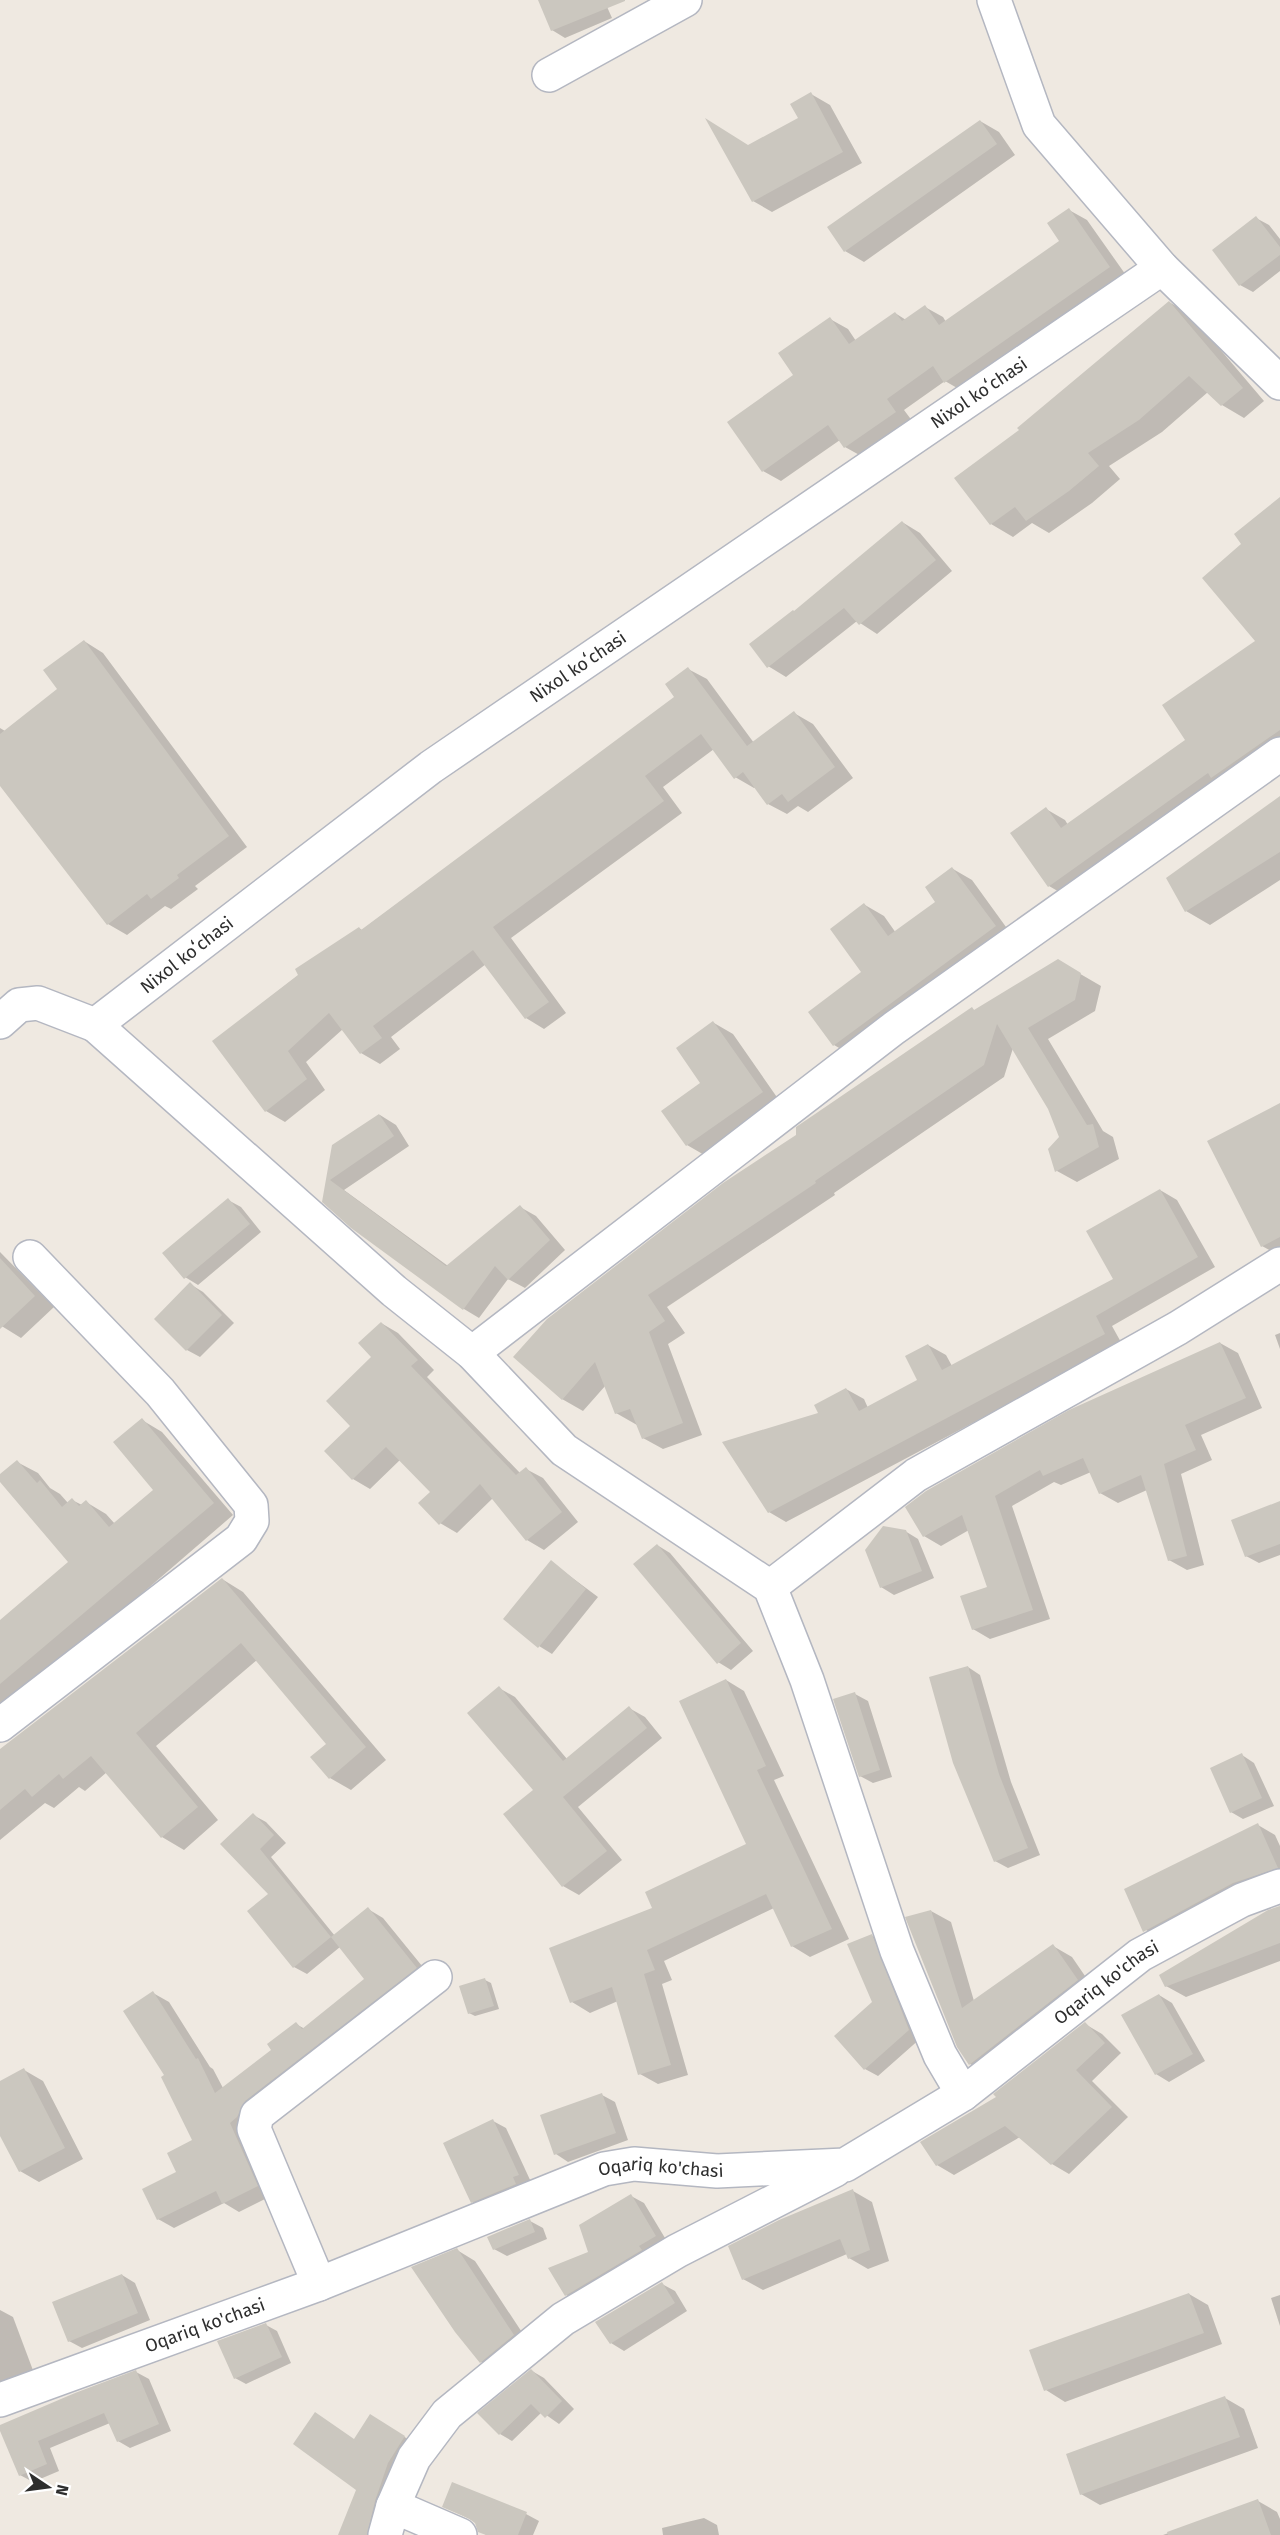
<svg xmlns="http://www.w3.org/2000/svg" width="1280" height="2535" viewBox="0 0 1280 2535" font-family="'Fira Sans',sans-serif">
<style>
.shadow{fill:#0003}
.building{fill:#cbc7bf}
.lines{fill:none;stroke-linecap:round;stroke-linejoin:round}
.minor-casing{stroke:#b4b7c1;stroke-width:36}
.minor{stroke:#fff;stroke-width:33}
.labels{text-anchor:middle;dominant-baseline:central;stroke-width:4.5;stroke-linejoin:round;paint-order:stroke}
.street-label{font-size:18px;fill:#2e2e2e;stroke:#fff}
</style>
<rect width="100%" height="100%" fill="#efe9e1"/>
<path class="shadow" d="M540,0H604L612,18L565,38L552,30Z
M811,94L830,105L862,163L772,212L753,201L748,146L800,118Z
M980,121L999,132L1015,155L864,262L845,251Z
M1069,210L1087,220L1128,278L964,392L945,381L904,410L913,422L863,457L845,447L840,440L781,481L763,471L796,376L830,319L848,329L856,341L895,313L906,320L925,307L943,317L946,322L1061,241Z
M1256,218L1269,225L1280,239V271L1253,292L1240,285L1214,250Z
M1169,302L1191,315L1264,401L1244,418L1222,405L1208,392L1162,432L1109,466L1120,479L1092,503L1049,533L1032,523L1013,537L991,524L1021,430Z
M1280,499V753L1068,897L1049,886L1012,833L1046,809L1065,820L1068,825L1187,740L1257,641L1243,544Z
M902,522L920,533L952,571L877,634L857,621L786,677L768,666Z
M84,641L103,653L247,847L195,886L198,889L171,909L165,906L127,935L108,924L0,784V728L5,731L59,689Z
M688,669L707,679L754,743L794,713L813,724L853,778L808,812L798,806L787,814L768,804L756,787L754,788L735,777L714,749L663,787L682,813L511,938L566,1013L544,1029L526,1018L486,964L391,1037L400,1049L380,1064L361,1053L343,1029L306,1062L325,1090L285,1122L266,1111L214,1041L359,928L362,930L676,697Z
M1280,798V880L1210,925L1186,911Z
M953,869L972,880L1014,938L853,1056L834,1045L863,973L865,905L884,916L896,933L937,902Z
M1058,961L1101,986L1095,1011L1048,1039L1103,1131L1113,1137L1119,1159L1077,1182L1057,1171L1061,1137L1049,1108L1013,1048L1004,1077L834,1193L835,1195L667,1307L685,1333L668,1344L702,1435L663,1449L643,1438L637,1425L616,1413L606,1385L583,1411L562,1399L515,1357L798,1135L972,1009L976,1011Z
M714,1023L733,1034L781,1103L706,1156L687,1145Z
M1280,1105V1256L1262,1246Z
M380,1115L396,1125L409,1146L344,1190L448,1266L520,1207L536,1216L565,1250L525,1288L508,1279L479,1318L464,1309L323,1201L334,1146Z
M1160,1190L1177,1200L1215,1267L1112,1326L1122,1344L786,1522L769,1512L821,1414L846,1389L864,1399L868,1408L919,1380L928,1345L946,1355L952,1366L1115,1280Z
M228,1200L241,1207L261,1232L198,1285L185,1277Z
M0,1252L54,1307L21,1338L0,1325Z
M190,1284L203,1292L234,1323L200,1357L187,1350L156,1319Z
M381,1323L398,1333L434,1370L427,1377L520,1473L526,1469L543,1478L578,1522L544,1550L527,1540L493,1498L457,1533L440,1523L432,1492L401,1459L370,1489L353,1479L326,1451L352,1426L373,1357Z
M1280,1333V1349L1275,1335Z
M1220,1343L1238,1353L1262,1408L1201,1435L1212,1460L1181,1474L1204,1565L1187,1570L1169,1560L1147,1490L1118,1503L1100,1493L1091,1472L1061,1485L1054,1482L1012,1506L1050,1619L990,1639L973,1629L988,1588L969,1530L941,1546L924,1536Z
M142,1420L162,1432L233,1515L0,1716V1622L70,1563L0,1479V1476L17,1462L38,1473L50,1488L60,1494L68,1503L72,1500L82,1505L86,1502L106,1514L115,1524L155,1490Z
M1280,1503V1555L1259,1563L1246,1556Z
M905,1531L918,1539L934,1578L894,1595L881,1587Z
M657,1545L670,1553L753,1651L731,1670L718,1662Z
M551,1562L598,1597L552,1654L539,1646Z
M222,1579L243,1592L386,1760L351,1790L330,1778L328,1744L257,1660L156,1746L218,1820L184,1850L162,1837L107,1772L85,1791L79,1787L54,1808L45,1803L0,1840V1751Z
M968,1667L980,1675L1011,1782L1040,1855L1008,1868L995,1861Z
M726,1680L744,1691L784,1776L774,1780L849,1939L810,1957L792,1946L774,1908L664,1961L672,1980L662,1984L688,2075L658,2084L640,2074L618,2001L590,2013L572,2002L654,1908L748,1845Z
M499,1688L515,1697L567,1759L629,1708L645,1717L662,1738L578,1807L622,1860L579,1895L563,1886L505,1815L535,1790Z
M855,1694L868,1701L892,1777L873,1783L860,1776Z
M1242,1755L1254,1763L1274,1806L1243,1819L1231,1812Z
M253,1815L266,1822L286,1843L271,1857L335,1936L368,1909L383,1918L431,1977L261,2109L273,2195L239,2212L224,2203L174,2228L158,2219L144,2189L178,2172L194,2140L166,2076L153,1993L169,2002L210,2067L213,2069L223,2088L273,2050L296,2024L305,2029L367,1979L340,1947L307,1974L294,1967L270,1894L222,1844Z
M1258,1825L1275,1835L1280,1846V1878L1163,1940L1146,1930Z
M1280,1909V1961L1186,1997L1166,1986Z
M931,1911L951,1922L974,2001L1053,1946L1072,1957L1096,1992L989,2075L970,2064L958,2046Z
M871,1935L884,1943L921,2038L878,2076L865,2069L837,2036L874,2003Z
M485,1980L491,1983L499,2009L475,2016L469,2013Z
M1159,1995L1172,2003L1205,2061L1169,2082L1156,2074L1123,2015Z
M1085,2024L1102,2034L1121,2053L1092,2081L1128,2117L1069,2174L1052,2164L1020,2137L954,2175L937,2165L998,2098Z
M24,2070L43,2081L83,2159L39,2182L20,2171L0,2132V2083Z
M602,2095L615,2102L628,2140L568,2162L556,2154Z
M493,2121L506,2128L531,2182L485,2209L472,2202Z
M853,2191L872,2202L889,2261L868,2269L849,2258L847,2254L763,2290L743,2279Z
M631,2196L644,2203L668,2243L579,2302L566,2295L590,2253Z
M530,2221L543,2228L547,2239L507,2256L494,2249Z
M457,2250L475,2261L531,2346L499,2372L481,2362Z
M122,2275L135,2283L150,2320L82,2348L69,2341Z
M662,2284L675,2291L687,2311L624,2351L611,2343Z
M1189,2294L1208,2305L1222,2344L1065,2402L1046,2390Z
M1280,2295V2326L1271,2298Z
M0,2310L13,2317L34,2373L0,2386Z
M266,2325L277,2331L291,2363L246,2384L235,2378Z
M532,2371L544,2378L574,2409L559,2424L542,2412L512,2441L500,2434Z
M136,2372L149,2379L171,2431L130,2448L118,2441L110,2423L50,2448L59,2471L33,2482L20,2475L0,2426Z
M1225,2398L1244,2409L1258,2448L1100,2505L1081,2494Z
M386,2425L420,2447L384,2535H339L358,2489L355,2440Z
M1258,2501L1277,2512L1280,2519V2535H1163Z
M443,2506L526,2514L539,2521L533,2535H486L474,2521Z
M704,2518L717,2525L719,2535H663L662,2528Z"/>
<path class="building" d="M538,0H625V1L551,31Z
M811,92L843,152L752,202L705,118L748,145L798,118L790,104Z
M980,120L997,144L844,252L827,227Z
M1069,208L1110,267L944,383L933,366L887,399L896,412L844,448L828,425L762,472L727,422L793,375L778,353L830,317L849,344L895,312L902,321L925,305L939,325L1059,241L1047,223Z
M1256,216L1280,247V255L1239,286L1212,250Z
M1169,301L1243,388L1221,406L1189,376L1139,420L1088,453L1099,466L1069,491L1026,521L1015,507L990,525L954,478L1019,430L1017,428Z
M1280,497V730L1211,778L1208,773L1048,887L1010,833L1046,807L1061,828L1185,740L1162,705L1255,641L1202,578L1241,544L1234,534Z
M902,521L936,560L859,625L844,608L767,668L749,644L793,610L794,611Z
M84,640L229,836L177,875L179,878L151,899L147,894L107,925L0,786V734L57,689L43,670Z
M688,667L747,746L794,711L835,767L788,802L782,794L767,805L743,772L734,779L701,734L645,776L664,801L493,927L549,1002L525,1019L473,950L373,1026L382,1038L360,1054L329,1013L288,1051L307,1079L265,1112L212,1041L298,975L295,969L359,927L361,930L674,697L665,684Z
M1280,796V852L1185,912L1166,878Z
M952,867L996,926L833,1046L808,1012L861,972L830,929L864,903L888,936L935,902L925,887Z
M1058,959L1081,973L1075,1000L1028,1028L1087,1125L1093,1124L1099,1147L1055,1172L1048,1149L1059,1137L1048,1109L997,1024L984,1065L815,1181L816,1183L648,1295L665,1321L649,1332L683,1423L642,1439L630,1409L615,1414L595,1362L562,1400L513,1357L547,1319L723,1183L796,1135V1127L972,1007L974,1010Z
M713,1021L763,1092L686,1146L661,1111L700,1083L676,1048Z
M1280,1103V1237L1261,1247L1207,1141Z
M379,1114L394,1136L330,1180L446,1266L520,1205L550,1240L508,1280L495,1266L463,1310L351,1228L322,1202L332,1145Z
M1160,1189L1198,1257L1096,1316L1105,1334L768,1513L722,1442L818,1413L814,1405L846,1388L859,1411L917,1380L905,1356L928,1344L942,1370L1113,1279L1086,1231Z
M228,1198L250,1224L184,1279L162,1253Z
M0,1258L35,1296L0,1329Z
M190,1282L222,1315L186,1351L154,1319Z
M381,1322L418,1360L411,1366L516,1475L526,1467L562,1512L526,1541L480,1484L439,1525L418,1503L430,1492L386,1447L352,1480L324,1451L350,1426L326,1401L371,1357L358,1343Z
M1220,1342L1246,1398L1185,1425L1196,1450L1164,1464L1187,1556L1168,1561L1141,1475L1099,1494L1083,1458L1043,1476L1040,1470L995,1496L1033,1610L972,1630L960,1596L987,1587L962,1515L923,1537L905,1507L926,1491L1069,1410Z
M142,1418L214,1503L0,1684V1620L68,1562L0,1482V1474L17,1460L37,1483L40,1480L62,1507L72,1498L79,1506L86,1500L109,1527L153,1490L113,1442Z
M1280,1501V1544L1245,1557L1231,1520Z
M883,1526L906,1530L922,1571L880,1588L865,1550Z
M657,1544L741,1643L717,1664L633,1564Z
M551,1560L586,1589L538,1648L503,1619Z
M222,1578L366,1747L329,1779L310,1757L326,1744L241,1643L136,1733L198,1807L161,1838L91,1756L63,1779L59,1774L32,1797L25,1789L0,1810V1749Z
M968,1666L999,1774L1028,1848L994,1862L953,1763L929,1677Z
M726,1679L766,1766L757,1770L832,1929L791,1947L766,1894L647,1950L655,1970L644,1974L671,2065L638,2075L612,1987L570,2003L549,1948L652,1908L645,1892L746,1844L679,1701Z
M499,1686L563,1761L629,1706L647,1728L563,1797L607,1851L562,1887L503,1814L533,1790L467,1713Z
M855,1692L880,1770L859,1777L833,1699Z
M1242,1753L1262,1798L1230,1813L1210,1768Z
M253,1813L274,1835L260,1849L331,1937L293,1968L247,1911L268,1894L220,1844Z
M1258,1823L1278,1868L1233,1883L1143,1932L1124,1889Z
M1280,1906V1943L1165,1987L1159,1975L1268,1910Z
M368,1907L417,1968L245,2101L237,2117L230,2123L258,2186L222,2204L216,2191L157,2220L142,2189L176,2172L167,2153L192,2140L161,2077L164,2075L123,2011L153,1991L196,2059L198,2058L215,2093L271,2050L267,2044L296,2022L302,2029L364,1979L331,1937Z
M931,1910L962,2008L1053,1944L1078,1980L969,2065L957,2047L905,1917Z
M872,1934L909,2030L864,2070L834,2036L872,2002L847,1944Z
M485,1978L494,2006L468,2014L459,1986Z
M1159,1994L1193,2054L1155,2075L1121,2015Z
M1085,2022L1105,2043L1076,2070L1112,2107L1051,2165L1005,2126L936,2166L920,2142L996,2097L993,2094Z
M24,2068L65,2148L19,2172L0,2136V2081Z
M602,2093L616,2133L554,2155L540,2115Z
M493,2119L519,2175L513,2177L516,2184L471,2203L443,2143Z
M853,2189L870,2250L848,2259L840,2239L742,2280L728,2246L779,2220Z
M631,2194L656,2236L639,2246L642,2250L565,2296L548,2268L588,2252L579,2225Z
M530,2219L535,2232L493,2250L487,2237Z
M457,2248L514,2335L480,2363L455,2332L411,2267Z
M122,2274L138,2313L68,2342L52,2302Z
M662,2282L675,2303L610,2344L595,2322Z
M1189,2293L1204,2333L1044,2391L1029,2350Z
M266,2323L282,2357L234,2379L217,2341Z
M531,2369L562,2401L545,2418L531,2404L499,2435L477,2413Z
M136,2370L159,2424L117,2442L104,2413L38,2441L47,2464L19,2476L0,2431V2425L75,2393Z
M1225,2396L1240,2437L1080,2495L1066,2454Z
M315,2412L354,2439L370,2414L405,2436L388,2463L375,2501L367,2535H338L356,2490L293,2444Z
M452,2482L527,2512L518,2535H486L478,2532L475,2523L468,2518L442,2507Z
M1258,2499L1271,2535H1168L1167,2532Z"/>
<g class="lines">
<g class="minor-casing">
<g id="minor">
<path d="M994,0L1039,125L1162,268L1280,383"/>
<path d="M549,75L685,0"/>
<path d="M0,1022L19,1005L38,1003L95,1025L431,767L1162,268"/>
<path d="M95,1025L394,1291L472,1353L564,1450L770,1587L807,1680L897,1951L940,2055L963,2094"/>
<path d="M472,1353L894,1028L1280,754"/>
<path d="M770,1587L916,1475L1178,1328L1280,1264"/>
<path d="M0,1725L241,1539L252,1521L251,1505L160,1392L30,1257"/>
<path d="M319,2284L254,2129L257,2115L435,1977"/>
<path id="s1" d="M0,2400L319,2284L604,2169L634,2164L717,2171L845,2165L963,2094L1140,1955L1242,1900L1280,1886"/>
<path d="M393,2506L460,2535"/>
<path d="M385,2535L393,2506L414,2458L447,2414L563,2319L677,2251L835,2170"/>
</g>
</g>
<use href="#minor" class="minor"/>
</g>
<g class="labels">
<g class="street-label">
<text transform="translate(979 393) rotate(-34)">Nixol koʻchasi</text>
<text transform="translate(578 667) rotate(-34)">Nixol koʻchasi</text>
<text transform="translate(187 955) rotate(-38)">Nixol koʻchasi</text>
<text stroke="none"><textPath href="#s1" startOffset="1208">Oqariq ko'chasi</textPath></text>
<text stroke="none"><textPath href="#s1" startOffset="704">Oqariq ko'chasi</textPath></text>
<text stroke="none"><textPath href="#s1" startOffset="218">Oqariq ko'chasi</textPath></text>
</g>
</g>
<g transform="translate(48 2487) rotate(103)" stroke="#ffffff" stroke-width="4.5" paint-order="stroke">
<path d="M0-4.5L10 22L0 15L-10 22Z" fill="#2e2e2e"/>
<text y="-9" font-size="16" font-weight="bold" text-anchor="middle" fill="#2e2e2e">N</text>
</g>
</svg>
